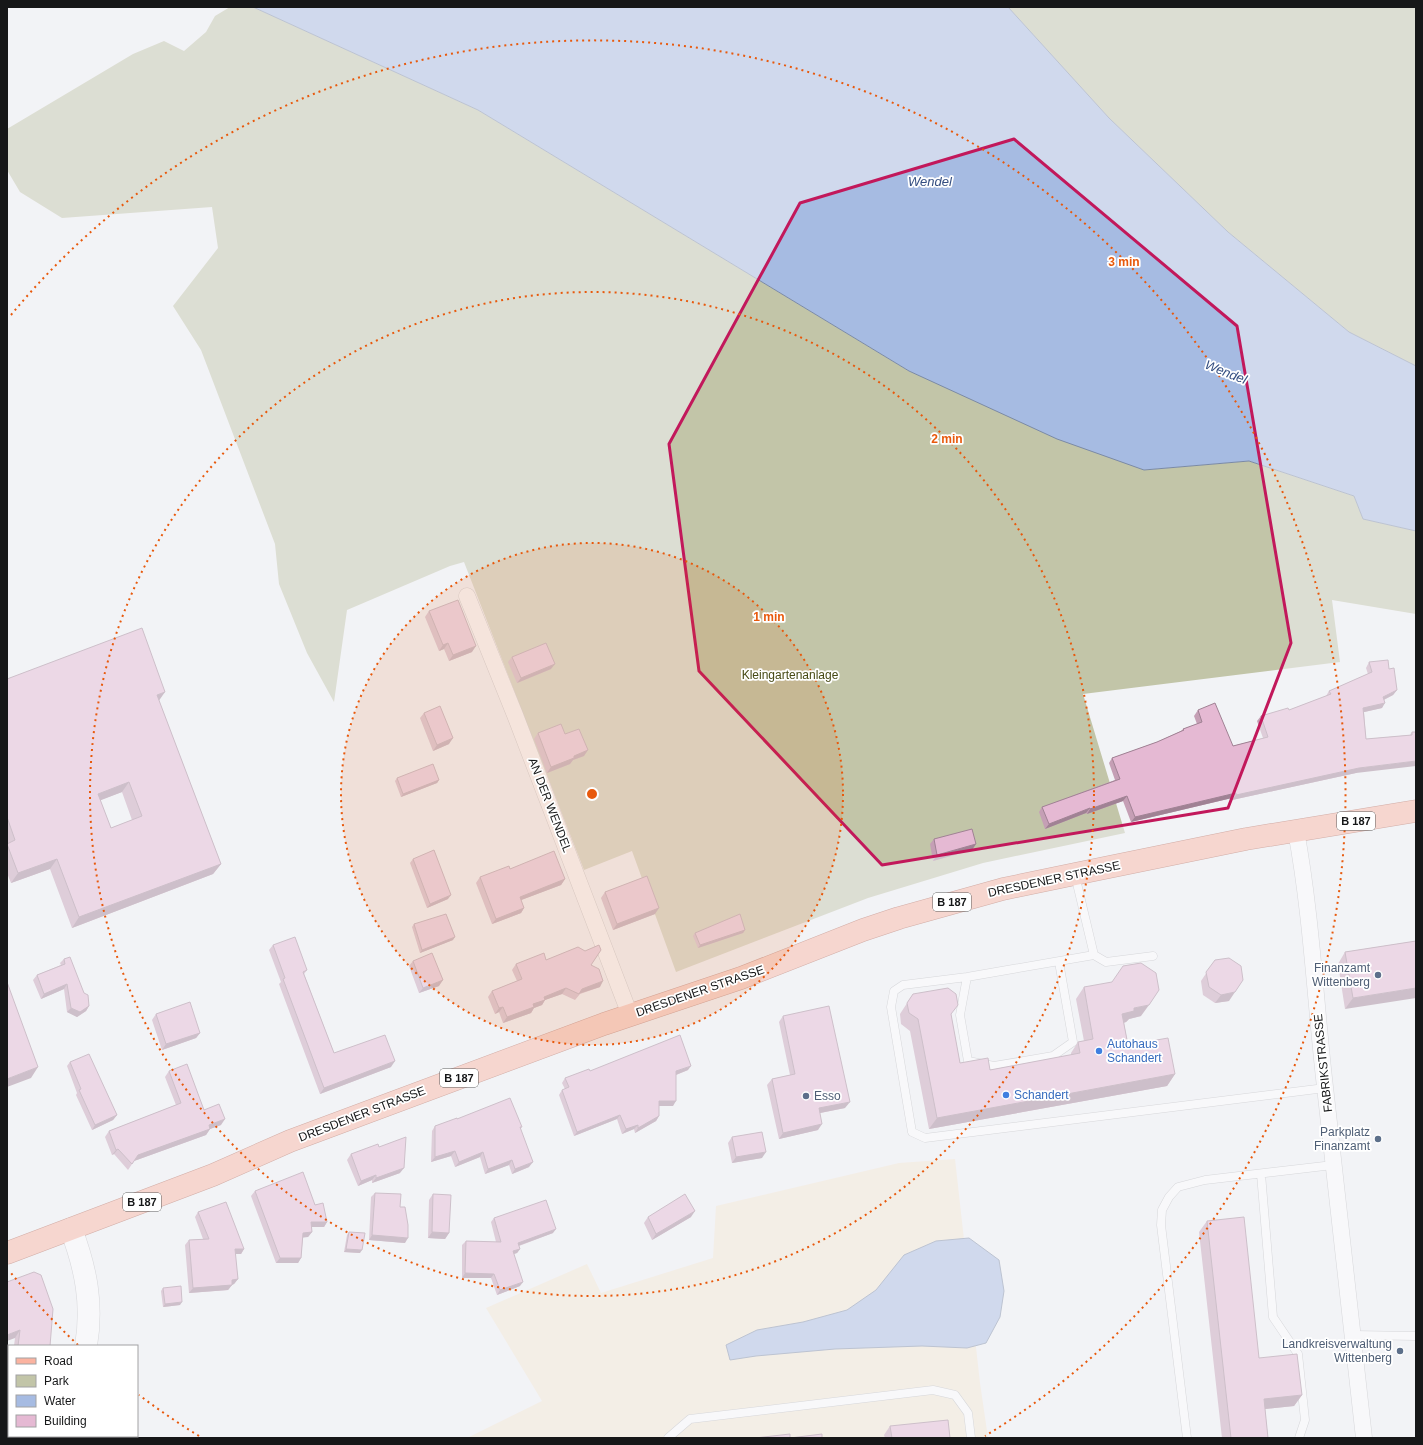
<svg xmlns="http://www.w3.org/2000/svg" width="1423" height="1445" viewBox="0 0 1423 1445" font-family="Helvetica,sans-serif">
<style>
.education{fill:#f4e8d3}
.green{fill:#c2c5a8}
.water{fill:#a6bbe2;stroke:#7b8aa5}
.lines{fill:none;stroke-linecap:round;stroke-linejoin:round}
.service-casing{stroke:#b5b7b9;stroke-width:9}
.minor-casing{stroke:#b5b7b9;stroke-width:17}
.secondary-casing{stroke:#b5b7b9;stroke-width:23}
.primary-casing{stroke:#aa5b47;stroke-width:23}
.service{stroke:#fff;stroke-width:8}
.minor{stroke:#fff;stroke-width:16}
.secondary{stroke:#fff;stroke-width:22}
.primary{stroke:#fbb3a0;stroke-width:22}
.wall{fill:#c59fb5;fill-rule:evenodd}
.shaded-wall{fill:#a08294}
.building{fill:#e5b9d3;stroke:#a08294;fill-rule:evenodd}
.marked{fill:none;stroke:#c2185b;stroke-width:3;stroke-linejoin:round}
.ring{fill:none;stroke:#e8590c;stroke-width:2;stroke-dasharray:2 4}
.service-dot{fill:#5c6f8a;stroke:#fff;stroke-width:1.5}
.shop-dot{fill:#3f7fe0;stroke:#fff;stroke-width:1.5}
.labels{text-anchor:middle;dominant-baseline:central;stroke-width:3.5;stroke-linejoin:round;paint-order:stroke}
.shield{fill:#fff;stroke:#5c5d5d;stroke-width:1}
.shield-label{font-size:11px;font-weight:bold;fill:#161718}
.park-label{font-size:12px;fill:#474a15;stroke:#fff}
.street-label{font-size:12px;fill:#161718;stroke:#fff}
.service-label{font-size:12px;fill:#4e5e75;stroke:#fff;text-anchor:end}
.shop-label{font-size:12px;fill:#366cbe;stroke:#fff;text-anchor:start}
.water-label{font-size:13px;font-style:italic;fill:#344e81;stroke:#fff}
.centre{fill:#e8590c;stroke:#fff;stroke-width:2}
.ring-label{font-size:12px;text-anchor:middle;font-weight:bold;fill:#e8590c;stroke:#fff;stroke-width:3.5;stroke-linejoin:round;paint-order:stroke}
</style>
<rect width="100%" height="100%" fill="#f2f3f6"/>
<path class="education" d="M955,1159L980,1383L988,1438H467L542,1401L486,1308L587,1264L601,1293L713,1258L716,1206L899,1163Z"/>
<path class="green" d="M230,7H253L478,110L909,371L1144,470L1249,461L1354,496L1363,519L1416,531V614L1332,600L1340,662L1083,694L1125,833L983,863L868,898L676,972L632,851L584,870L464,562L450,566L347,610L334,702L307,653L279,584L275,544L201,350L173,306L218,248L212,207L62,218L20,192L7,170V129L133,54L164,41L184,51L206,32L215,16Z
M1008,7H1416V366L1349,332L1228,232L1109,118Z"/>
<path class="water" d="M253,7H1008L1109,118L1228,232L1349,332L1416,366V531L1363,519L1354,496L1249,461L1144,470L1057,439L909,371L478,110Z
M969,1238L999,1260L1004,1291L1000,1317L986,1343L967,1348L922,1346L835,1349L756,1356L730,1360L726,1345L757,1330L803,1322L847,1310L876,1290L904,1255L936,1241Z"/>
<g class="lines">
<g class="service-casing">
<path id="service" d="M1075,875L1094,955
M1153,956L1106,962L1094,955L967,977L903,985L894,991L891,1007L912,1132L925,1138L1325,1088
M967,977L960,1015L968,1061L994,1066L1053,1056L1073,1042L1059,962
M1261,1174L1273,1317L1298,1354L1305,1420L1299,1438
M1353,1335L1416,1336
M668,1438L690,1419L933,1390L955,1395L968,1413L971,1438
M1187,1438L1161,1225L1162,1210L1169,1197L1178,1187L1205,1180L1333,1165"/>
</g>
<g class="minor-casing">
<path id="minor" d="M467,596L515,715L630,1015
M1296,831C1311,912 1315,996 1324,1078C1337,1198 1351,1318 1364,1438"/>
</g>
<g class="secondary-casing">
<path id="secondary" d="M71,1229C86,1269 93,1304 86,1346
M71,1438V1436"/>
</g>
<g class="primary-casing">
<path id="primary" d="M7,1253L213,1175L290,1141L604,1024L741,978L863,930L899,918L1003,889L1075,874L1246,839L1416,811"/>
</g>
<use href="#service" class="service"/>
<use href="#minor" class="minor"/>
<use href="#secondary" class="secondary"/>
<use href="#primary" class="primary"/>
</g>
<path class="wall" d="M429,611L472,652L449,661L444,649L439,651L425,617Z
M512,657L551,669L517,683L508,662Z
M1369,662L1389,669L1397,690L1393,695L1384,700L1382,708L1364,712L1366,739L1410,735L1412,732H1416L1356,773L1232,800V798L1131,822L1123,801L1087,814L1086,813L1045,829L1039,812L1042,807L1115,780L1109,763L1112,758L1157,742L1181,731L1183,729L1197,724L1194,716L1198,710L1233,746L1263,738L1257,721L1261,716L1289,710L1326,696L1329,691L1368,674L1366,668Z
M7,679L159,701L221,864L213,874L72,928L50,869L11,883L7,873ZM122,792L132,820L111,828L100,800Z
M424,713L449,744L433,751L420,718Z
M538,733L565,734L584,756L573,760L570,764L547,773L534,739Z
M397,778L439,780L437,783L401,797L395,781Z
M934,839L976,844L972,850L933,861L930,844Z
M413,859L448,899L427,908L410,863Z
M510,869L565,879L561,885L521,900L524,908L521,913L492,924L476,883L480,877Z
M605,892L655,914L613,930L601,898Z
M414,924L453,940L420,953L412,927Z
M745,930L743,933L698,948L693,936L695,933Z
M1416,941L1345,1009L1338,964L1345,952Z
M273,945L307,970L304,974L334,1053L391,1067L320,1094L279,984L281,982L269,950Z
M64,959L89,1006L86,1011L77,1017L67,1012L64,989L41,999L33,980L37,975L61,965L60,963Z
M546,960L591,965L600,987L580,994L575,1000L562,994L545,1000L542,1005L534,1008L531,1013L503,1023L499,1012L495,1014L488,997L492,991L517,981L512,970L516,964Z
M1215,960L1229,1001L1215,1003L1203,995L1201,981Z
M413,961L439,986L419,993L409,966Z
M1084,987L1141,1016L1129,1019L1126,1022L1124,1023L1128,1045L1175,1074L1167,1086L929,1129L910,1031L901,1024L900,1014L913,994L951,1015L960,1063L990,1070L1071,1055V1053L1078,1042L1084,1041L1076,999Z
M156,1014L200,1033L196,1038L162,1050L152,1020Z
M783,1016L845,1108L820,1113L818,1130L779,1139L767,1085L772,1079L790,1075L779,1022Z
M70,1062L117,1115L113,1120L92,1130L76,1095L77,1093L67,1066Z
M688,1070L676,1075L673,1106H659V1116L656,1121L635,1133L634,1129L622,1134L617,1119L574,1136L559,1095L562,1090L565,1089L562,1083L565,1078L590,1071Z
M169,1071L204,1110L221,1125L210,1129L206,1135L134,1161L128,1170L114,1154L112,1155L105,1137L109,1131L176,1105L165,1077Z
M457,1119L522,1127L520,1129L529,1167L512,1174L509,1165L485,1174L480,1157L455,1167L451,1156L431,1162L432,1131L435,1126Z
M732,1137L762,1158L732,1163L728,1143Z
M379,1147L400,1173L372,1183V1180L358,1186L347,1160L351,1154Z
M255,1191L315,1205L327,1222L324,1227H312V1232L308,1237H303L301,1258L298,1263H276L251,1196Z
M375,1193L400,1207L405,1243L369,1240L371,1197Z
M433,1194L449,1233L445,1239L428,1238L429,1200Z
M198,1212L244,1249L241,1254H235L238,1279L234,1284L232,1285L228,1290L189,1293L185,1245L189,1240L203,1239L195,1217Z
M648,1217H691L652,1240L644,1223Z
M494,1218L553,1233L519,1246L520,1249L517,1253L514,1254L520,1286L497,1295L491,1278H462V1245L466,1241L496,1242L491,1222Z
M1207,1221L1259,1358L1302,1395L1294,1406L1265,1409L1268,1438H1222L1199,1232Z
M349,1232L360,1253L344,1252L347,1235Z
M7,1282L50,1346H14L15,1338Z
M163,1288L180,1305L163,1307L161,1291Z
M890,1426L950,1438H885L884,1435Z"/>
<path class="shaded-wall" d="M448,643L444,649L439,651L443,645Z
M476,646L472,652L449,661L453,655Z
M555,664L551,669L517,683L521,678Z
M1397,690L1393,695L1379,702L1383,697Z
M165,692L158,702L157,695Z
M1385,703L1382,708L1360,713L1363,708Z
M453,738L449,744L433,751L437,745Z
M588,750L584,756L573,760L570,764L547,773L551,767L574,756Z
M1416,761V766L1356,773L1232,800L1236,795L1359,768Z
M439,780L437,783L401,797L403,794Z
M129,782L122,792L91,804L98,794Z
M1236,793L1232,798L1131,822L1135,817Z
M1127,796L1123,801L1087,814L1090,809Z
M1090,808L1086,813L1045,829L1049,824Z
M976,844L972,850L933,861L937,855Z
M57,859L50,869L11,883L18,873Z
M221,864L213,874L72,928L79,917Z
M565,879L561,885L516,902L520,897Z
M451,895L448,899L427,908L430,904Z
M524,908L521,913L492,924L496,919Z
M659,908L655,914L613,930L617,924Z
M745,930L743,933L698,948L700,945Z
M455,937L453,940L420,953L422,950Z
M443,980L439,986L419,993L423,988Z
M603,981L600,987L578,994L582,989Z
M67,984L64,989L41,999L44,994Z
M566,988L562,994L545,1000L542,1005L534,1008L531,1013L503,1023L507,1017L544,997Z
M1416,988V998L1345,1009L1353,998Z
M1235,992L1229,1001L1215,1003L1221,995Z
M1149,1005L1141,1016L1129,1019L1126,1022L1114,1025L1122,1014L1134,1008Z
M89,1006L86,1011L77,1017L67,1012L71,1008Z
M503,1007L499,1012L495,1014L499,1008Z
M200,1033L196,1038L162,1050L166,1044Z
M395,1061L391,1067L320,1094L324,1088Z
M691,1066L688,1070L673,1076L676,1071Z
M38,1067L31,1078L7,1087V1079Z
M1175,1074L1167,1086L929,1129L937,1118Z
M659,1101H676L673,1106H656Z
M850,1102L845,1108L815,1114L819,1108Z
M117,1115L113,1120L92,1130L95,1125Z
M620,1115L617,1119L574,1136L577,1132Z
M659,1116L656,1121L635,1133L638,1128Z
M225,1119L221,1125L210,1129L206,1135L134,1161L138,1155L209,1125Z
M822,1124L818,1130L779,1139L783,1133Z
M638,1125L634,1129L622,1134L626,1129Z
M118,1149L114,1154L112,1155L116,1150Z
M455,1151L451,1156L431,1162L435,1157Z
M483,1152L480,1157L455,1167L459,1162Z
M766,1152L762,1158L732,1163L736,1157Z
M512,1160L509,1165L485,1174L488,1169Z
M533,1162L529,1167L512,1174L515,1169Z
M404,1168L400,1173L372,1183L376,1178Z
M376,1175L372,1180L358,1186L361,1181Z
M695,1211L691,1217L652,1240L656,1234Z
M311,1222H327L324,1227H308Z
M556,1229L553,1233L515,1247L518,1243Z
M312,1232L308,1237L300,1238L303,1233Z
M432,1232L449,1233L445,1239L428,1238Z
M372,1235L408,1238L405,1243L369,1240Z
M235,1249H244L241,1254H232Z
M346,1249L362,1250L360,1253L344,1252Z
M520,1249L517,1253L510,1255L513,1251Z
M280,1258H301L298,1263H276Z
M465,1273L494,1274L491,1278H462Z
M238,1279L234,1284L231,1285H232L228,1290L189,1293L193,1288L232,1280Z
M523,1282L520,1286L497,1295L500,1290Z
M182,1302L180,1305L163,1307L165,1304Z
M20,1330L15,1338L7,1341V1335Z
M1302,1395L1294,1406L1256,1410L1264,1399Z"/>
<path class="building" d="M458,600L476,646L453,655L448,643L443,645L429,611Z
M142,628L165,692L157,695L221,864L79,917L57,859L18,873L7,844L15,840L7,817V679ZM129,782L142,816L111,828L98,794Z
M546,643L555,664L521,678L512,657Z
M1388,660L1389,669L1394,668L1397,690L1383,697L1385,703L1363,708L1366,739L1412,735V732H1416V761L1359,768L1236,795V793L1135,817L1127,796L1090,809V808L1049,824L1042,807L1120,779L1112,758L1157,742L1184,730L1183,729L1202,722L1198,710L1215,703L1233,746L1268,737L1261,716L1288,708L1289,710L1331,694L1329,691L1372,672L1369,662Z
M440,706L453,738L437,745L424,713Z
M561,724L565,734L579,729L588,750L574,756V758L551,767L538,733Z
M433,764L439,780L403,794L397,778Z
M972,829L976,844L937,855L934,839Z
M434,850L451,895L430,904L413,859Z
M554,851L565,879L520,897L524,908L496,919L480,877L509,866L510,869Z
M647,876L659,908L617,924L605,892Z
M446,914L455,937L422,950L414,924Z
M740,914L745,930L700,945L695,933Z
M295,937L307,970L303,972L334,1053L385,1035L395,1061L324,1088L283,979L285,978L273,945Z
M1416,941V988L1353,998L1345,952Z
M599,945L601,950L591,965L599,969L603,981L582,989L579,994L566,988L544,997L545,1000L533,1004L534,1007L507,1017L503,1007L499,1008L492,991L522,979L516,964L544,953L546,960L578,947L585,951Z
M432,953L443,980L423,988L413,961Z
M70,957L84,993L88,995L89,1006L80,1012L71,1008L67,984L44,994L37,975L65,964L64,959Z
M1229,958L1241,966L1243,980L1235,992L1221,995L1209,987L1206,972L1215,960Z
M1141,963L1156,973L1159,990L1149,1005L1134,1008V1011L1122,1014L1128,1045L1168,1038L1175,1074L937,1118L918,1019L909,1013L907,1003L913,994L948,988L956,994L958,1005L951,1014L960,1063L988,1058L990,1070L1080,1053L1078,1042L1093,1039L1084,987L1112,982L1123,966Z
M7,982L38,1067L7,1079Z
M190,1002L200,1033L166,1044L156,1014Z
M829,1006L850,1102L819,1108L822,1124L783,1133L772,1079L795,1074L783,1016Z
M680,1035L691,1066L676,1071V1101H659V1116L638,1128V1125L626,1129L620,1115L577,1132L562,1090L569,1087L565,1078L589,1069L590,1071Z
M89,1054L117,1115L95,1125L79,1090L81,1089L70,1062Z
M187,1064L204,1110L219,1104L225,1119L209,1125L210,1129L138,1155L132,1164L118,1149L116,1150L109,1131L181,1103L169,1071Z
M510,1098L522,1127H520L533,1162L515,1169L512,1160L488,1169L483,1152L459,1162L455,1151L435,1157V1126L457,1118V1119Z
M762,1132L766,1152L736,1157L732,1137Z
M406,1137L404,1168L376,1178V1175L361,1181L351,1154L378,1144L379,1147Z
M303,1172L315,1205L323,1203L327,1222H311L312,1232L303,1233L301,1258H280L255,1191Z
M375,1193L401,1194L400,1207H405L408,1225V1238L372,1235Z
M433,1194L451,1195L449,1233L432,1232Z
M685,1194L695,1211L656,1234L648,1217Z
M546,1200L556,1229L518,1243L520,1249L513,1251L523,1282L500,1290L494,1274L465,1273L466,1241L501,1242L494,1218Z
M226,1202L244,1249H235L238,1279L232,1280V1285L193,1288L189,1240L209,1239L198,1212Z
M1244,1217L1259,1358L1297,1354L1302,1395L1264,1399L1268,1438H1231L1207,1221Z
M349,1232L365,1233L362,1250L346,1249Z
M34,1272L41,1275L53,1309L50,1346H18L20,1330L7,1335V1282Z
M181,1286L182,1302L165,1304L163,1288Z
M948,1420L950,1438H892L890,1426Z
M790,1434V1438L822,1434V1438H755Z"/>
<path d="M0 0H1423V1445H0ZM1014,139L1237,326L1291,643L1228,808L882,865L699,671L669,444L800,203Z" fill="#f2f3f6" fill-opacity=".55" fill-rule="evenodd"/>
<path class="marked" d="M1014,139L1237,326L1291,643L1228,808L882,865L699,671L669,444L800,203Z"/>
<circle cx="592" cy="794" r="251" fill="#e8590c" fill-opacity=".12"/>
<g class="ring">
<circle cx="592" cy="794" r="251"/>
<circle cx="592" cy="794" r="502"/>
<path d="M199 1436A753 753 0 0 1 139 1395M78 1345A753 753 0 0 1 11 1273M11 315A753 753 0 1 1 985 1436"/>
</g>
<g class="service-dot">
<circle cx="1378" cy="975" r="4"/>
<circle cx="806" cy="1096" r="4"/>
<circle cx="1378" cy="1139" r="4"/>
<circle cx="1400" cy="1351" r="4"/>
</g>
<g class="shop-dot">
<circle cx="1099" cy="1051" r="4"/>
<circle cx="1006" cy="1095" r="4"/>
</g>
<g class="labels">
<g class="shield">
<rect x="1337" y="812" width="38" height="18" rx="3"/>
<rect x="933" y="893" width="38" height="18" rx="3"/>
<rect x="440" y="1069" width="38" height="18" rx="3"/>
<rect x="123" y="1193" width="38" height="18" rx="3"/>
</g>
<g class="shield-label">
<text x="1356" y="821">B 187</text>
<text x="952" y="902">B 187</text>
<text x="459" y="1078">B 187</text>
<text x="142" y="1202">B 187</text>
</g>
<g class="park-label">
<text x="790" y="675">Kleingartenanlage</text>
</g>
<g class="street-label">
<text transform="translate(550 805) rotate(69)">AN DER WENDEL</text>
<text transform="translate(1054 879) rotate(-12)">DRESDENER STRASSE</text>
<text transform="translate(700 991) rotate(-19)">DRESDENER STRASSE</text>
<text transform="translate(1323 1063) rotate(-96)">FABRIKSTRASSE</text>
<text transform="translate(362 1114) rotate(-21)">DRESDENER STRASSE</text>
</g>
<g class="service-label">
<text x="1370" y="968">Finanzamt<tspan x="1370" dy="14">Wittenberg</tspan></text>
<text x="814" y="1096" text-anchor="start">Esso</text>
<text x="1370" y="1132">Parkplatz<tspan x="1370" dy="14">Finanzamt</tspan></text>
<text x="1392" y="1344">Landkreisverwaltung<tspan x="1392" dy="14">Wittenberg</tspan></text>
</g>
<g class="shop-label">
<text x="1107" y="1044">Autohaus<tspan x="1107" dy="14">Schandert</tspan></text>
<text x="1014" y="1095">Schandert</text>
</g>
<g class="water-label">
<text x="930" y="181">Wendel</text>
<text transform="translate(1226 372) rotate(22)">Wendel</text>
</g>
</g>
<circle cx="592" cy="794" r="6" class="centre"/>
<g class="ring-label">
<text x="1124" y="266">3 min</text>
<text x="947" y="443">2 min</text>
<text x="769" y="621">1 min</text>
</g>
<rect width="1423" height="1445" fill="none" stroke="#161718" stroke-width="16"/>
<rect x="8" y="1345" width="130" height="92" fill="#ffffff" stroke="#a2a2a3"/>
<rect x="16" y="1358" width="20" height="6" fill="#fbb3a0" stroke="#a2a2a3"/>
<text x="44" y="1365" font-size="12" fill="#161718">Road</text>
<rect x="16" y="1375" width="20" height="12" fill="#c2c5a8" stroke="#a2a2a3"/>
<text x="44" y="1385" font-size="12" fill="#161718">Park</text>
<rect x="16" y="1395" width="20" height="12" fill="#a6bbe2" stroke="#a2a2a3"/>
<text x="44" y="1405" font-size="12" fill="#161718">Water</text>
<rect x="16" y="1415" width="20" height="12" fill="#e5b9d3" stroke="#a2a2a3"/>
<text x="44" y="1425" font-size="12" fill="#161718">Building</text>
</svg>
